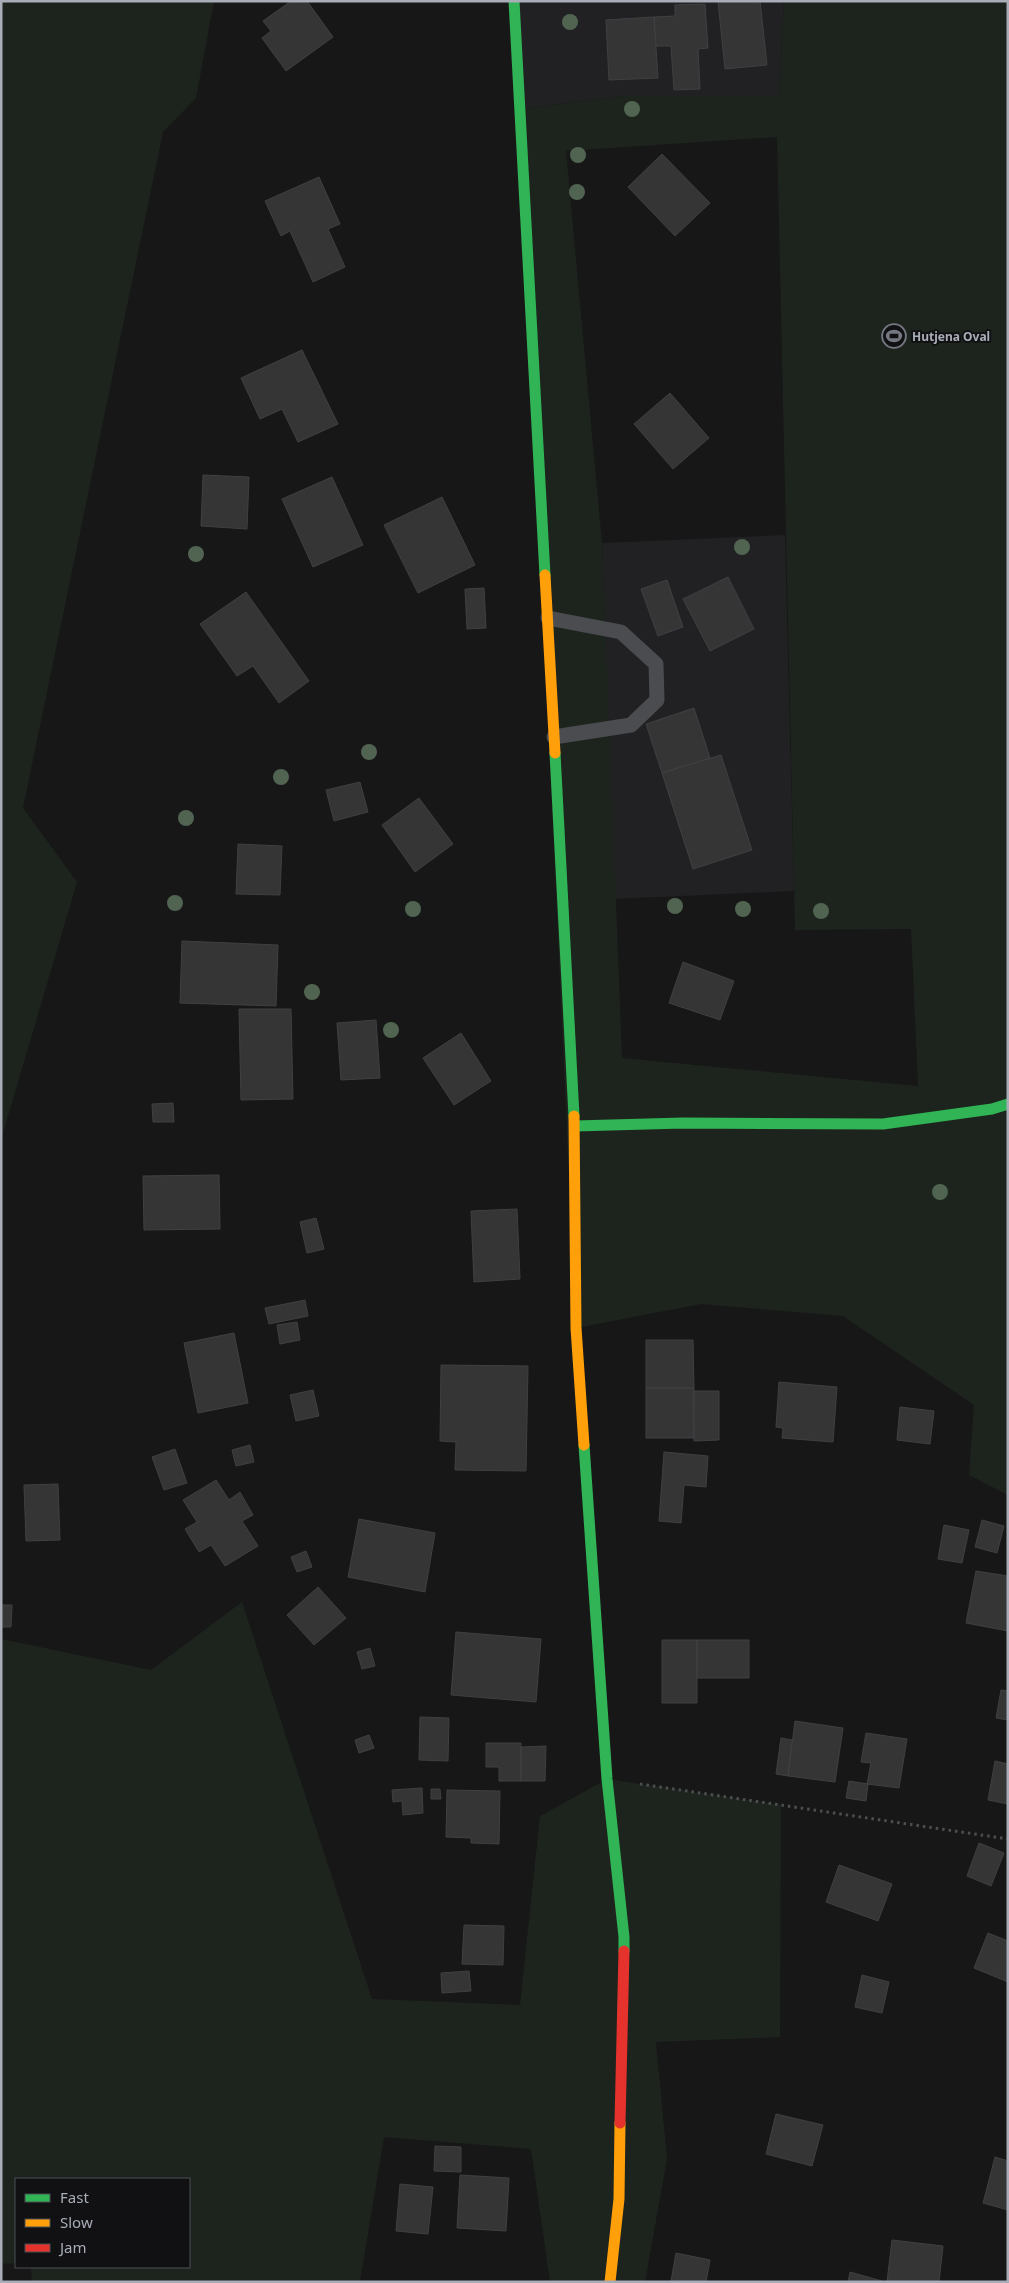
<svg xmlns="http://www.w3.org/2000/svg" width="1009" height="2283" viewBox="0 0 1009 2283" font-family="'Noto Sans',sans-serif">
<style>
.built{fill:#212123}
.green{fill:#1d241e;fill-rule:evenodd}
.building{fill:#353536;stroke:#3f4043}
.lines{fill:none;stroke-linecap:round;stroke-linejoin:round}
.path{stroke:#4d4e52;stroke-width:3;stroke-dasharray:2.5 4;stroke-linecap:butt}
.lane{stroke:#4b4c50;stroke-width:15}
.fast{stroke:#30b455;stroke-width:11}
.slow{stroke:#ff9f0a;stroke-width:11}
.jam{stroke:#e5322d;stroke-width:11}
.tree{fill:#506451}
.labels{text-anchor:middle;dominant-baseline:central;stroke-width:4;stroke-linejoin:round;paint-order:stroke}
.poi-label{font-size:12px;font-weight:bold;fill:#a8adb8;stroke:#111113;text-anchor:start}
</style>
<rect width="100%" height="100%" fill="#171717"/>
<path class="built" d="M514,1H784L779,96H626L520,109Z
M785,535L794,891L614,899L602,543Z"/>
<path class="green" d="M1,1H214L196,98L163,132L23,808L77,882L1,1140Z
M784,1H1008V1495L969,1475L974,1405L843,1316L701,1304L576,1328L520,109L626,96H779ZM777,137L795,930L911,929L918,1086L622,1058L602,543L566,151Z
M242,1602L372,1999L520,2005L540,1816L607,1779L781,1805L780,2037L656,2042L667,2159L645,2282H550L531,2149L384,2137L360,2282H32L31,2267H189V2179H16V2263L1,2264V1639L151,1670Z"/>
<path class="building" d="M291,1H307L333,37L286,71L262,38L271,31L263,21Z
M718,1H760L767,65L725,69Z
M705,4L708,48L698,49L700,89L674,90L671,46H656L654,17L675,16V5Z
M654,17L658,78L609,80L606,20Z
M662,154L710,203L675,236L628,187Z
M319,177L340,224L328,229L345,267L313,282L290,231L281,236L265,201Z
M302,350L338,424L298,442L282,409L260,419L241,378Z
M670,393L709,438L673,469L634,424Z
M203,475L249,477L247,529L201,526Z
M332,477L363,545L313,567L282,499Z
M442,497L475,565L418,593L384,525Z
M728,577L754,629L710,651L683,599Z
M667,580L683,627L658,636L641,589Z
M484,588L486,628L467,629L465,589Z
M246,592L309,681L279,703L253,666L237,676L200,624Z
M694,708L710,758L662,773L646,724Z
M721,755L752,850L693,869L662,773Z
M360,782L368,812L334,821L326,790Z
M419,798L453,844L415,872L382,825Z
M238,844L282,846L280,895L236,894Z
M182,941L278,945L276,1006L180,1003Z
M683,962L734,981L720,1020L669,1003Z
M239,1009H291L293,1099L241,1100Z
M376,1020L380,1078L341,1080L337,1023Z
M461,1033L491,1081L454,1105L423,1058Z
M173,1103L174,1122H153L152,1104Z
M219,1175L220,1229L144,1230L143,1176Z
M517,1209L520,1279L474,1282L471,1211Z
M316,1218L324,1249L307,1253L300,1222Z
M305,1300L308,1316L269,1324L265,1308Z
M297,1322L300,1340L280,1344L277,1325Z
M234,1333L248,1403L198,1413L184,1343Z
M646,1340H693L694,1388H646Z
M441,1365L528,1366L526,1471L455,1470L456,1442L440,1441Z
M779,1382L837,1387L833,1442L782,1438L783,1428L776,1427Z
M646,1388H694V1438H646Z
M313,1390L319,1416L296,1421L290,1395Z
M693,1391H719V1440L694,1441Z
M900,1407L934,1411L930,1444L897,1440Z
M250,1445L254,1462L236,1466L232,1450Z
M175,1449L187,1483L164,1490L152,1457Z
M664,1452L708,1456L706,1487L684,1485L681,1523L659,1521Z
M216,1480L229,1500L240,1492L253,1515L242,1521L258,1546L225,1566L211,1545L199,1552L185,1529L197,1522L183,1500Z
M58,1484L60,1540L26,1541L24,1485Z
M359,1519L435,1533L425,1592L348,1577Z
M982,1520L1004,1526L997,1553L975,1547Z
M944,1525L969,1530L962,1563L938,1559Z
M306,1551L312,1567L297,1572L291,1557Z
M976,1571L1008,1576V1631L966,1623Z
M318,1587L346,1618L314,1645L287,1615Z
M1,1605H12L11,1627H1Z
M456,1632L541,1639L536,1702L451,1695Z
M662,1640H697V1703H662Z
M697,1640H749V1678H697Z
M370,1648L375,1666L362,1669L357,1652Z
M1001,1690L1008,1691V1720L996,1718Z
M420,1717L449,1718L448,1761L419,1760Z
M795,1721L843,1728L835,1782L788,1776Z
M866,1733L907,1739L899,1788L867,1784L871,1763L861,1762Z
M369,1735L374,1748L359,1753L355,1740Z
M781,1738L792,1740L788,1776L776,1774Z
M486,1743H521V1781H499V1767H486Z
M546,1746L545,1781H521V1747Z
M995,1761L1008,1764V1804L988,1800Z
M849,1781L868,1784L866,1801L846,1798Z
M422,1788L423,1813L403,1815L402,1801L393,1802L392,1790Z
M431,1789H440L441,1799H431Z
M447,1790L500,1791L499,1844L471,1843V1838L446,1837Z
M979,1843L1004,1853L991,1886L967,1876Z
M839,1865L892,1884L878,1921L826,1902Z
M464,1925L504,1926L503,1965L462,1964Z
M988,1933L1008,1941V1982L974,1968Z
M469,1971L471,1991L442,1993L441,1973Z
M862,1975L889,1982L882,2013L855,2007Z
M776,2114L823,2125L812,2166L766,2154Z
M435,2146L461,2147V2172L434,2171Z
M995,2157L1008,2161V2210L983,2203Z
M460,2175L509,2178L506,2231L457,2228Z
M400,2184L433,2187L428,2234L396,2231Z
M892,2240L943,2246L939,2282H887Z
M676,2253L710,2260L706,2282L671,2281Z
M850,2272L882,2281V2282H848Z"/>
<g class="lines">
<path class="path" d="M640,1784L1008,1839"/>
<path class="lane" d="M548,618L621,632L656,664L657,700L631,725L554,737"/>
<path class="fast" d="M514,1L545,575
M555,753L574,1116
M575,1126L683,1123L883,1124L992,1109L1008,1104
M584,1445L607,1779L624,1937V1951"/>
<path class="slow" d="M545,575L555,753
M574,1116L576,1328L584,1445
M610,2282L619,2199L620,2123"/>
<path class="jam" d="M620,2123L624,1951"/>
</g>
<g class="tree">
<circle cx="570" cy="22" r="8"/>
<circle cx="632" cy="109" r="8"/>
<circle cx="578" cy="155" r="8"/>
<circle cx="577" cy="192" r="8"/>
<circle cx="742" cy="547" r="8"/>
<circle cx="196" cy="554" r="8"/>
<circle cx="369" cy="752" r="8"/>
<circle cx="281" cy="777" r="8"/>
<circle cx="186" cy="818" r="8"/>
<circle cx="175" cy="903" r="8"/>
<circle cx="675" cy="906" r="8"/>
<circle cx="413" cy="909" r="8"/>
<circle cx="743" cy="909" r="8"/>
<circle cx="821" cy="911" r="8"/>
<circle cx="312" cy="992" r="8"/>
<circle cx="391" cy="1030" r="8"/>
<circle cx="940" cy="1192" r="8"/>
</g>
<defs>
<g id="stadium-ring" transform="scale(1.25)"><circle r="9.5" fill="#111113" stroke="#757880" stroke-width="1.5"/><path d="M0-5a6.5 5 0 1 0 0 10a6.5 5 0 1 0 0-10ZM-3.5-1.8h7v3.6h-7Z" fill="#757880"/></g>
</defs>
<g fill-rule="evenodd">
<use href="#stadium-ring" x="894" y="336"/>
</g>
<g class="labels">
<g class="poi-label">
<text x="912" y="336">Hutjena Oval</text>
</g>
</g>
<rect width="1009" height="2283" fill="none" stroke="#a8adb8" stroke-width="5"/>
<rect x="15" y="2178" width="175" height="90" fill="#111113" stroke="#4d4f55"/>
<rect x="25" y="2194" width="25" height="8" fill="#30b455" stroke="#4d4f55"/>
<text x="60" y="2203" font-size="15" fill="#a8adb8">Fast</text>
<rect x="25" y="2219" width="25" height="8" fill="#ff9f0a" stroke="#4d4f55"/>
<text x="60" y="2228" font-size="15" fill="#a8adb8">Slow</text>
<rect x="25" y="2244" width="25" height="8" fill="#e5322d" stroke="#4d4f55"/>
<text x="60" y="2253" font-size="15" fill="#a8adb8">Jam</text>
</svg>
